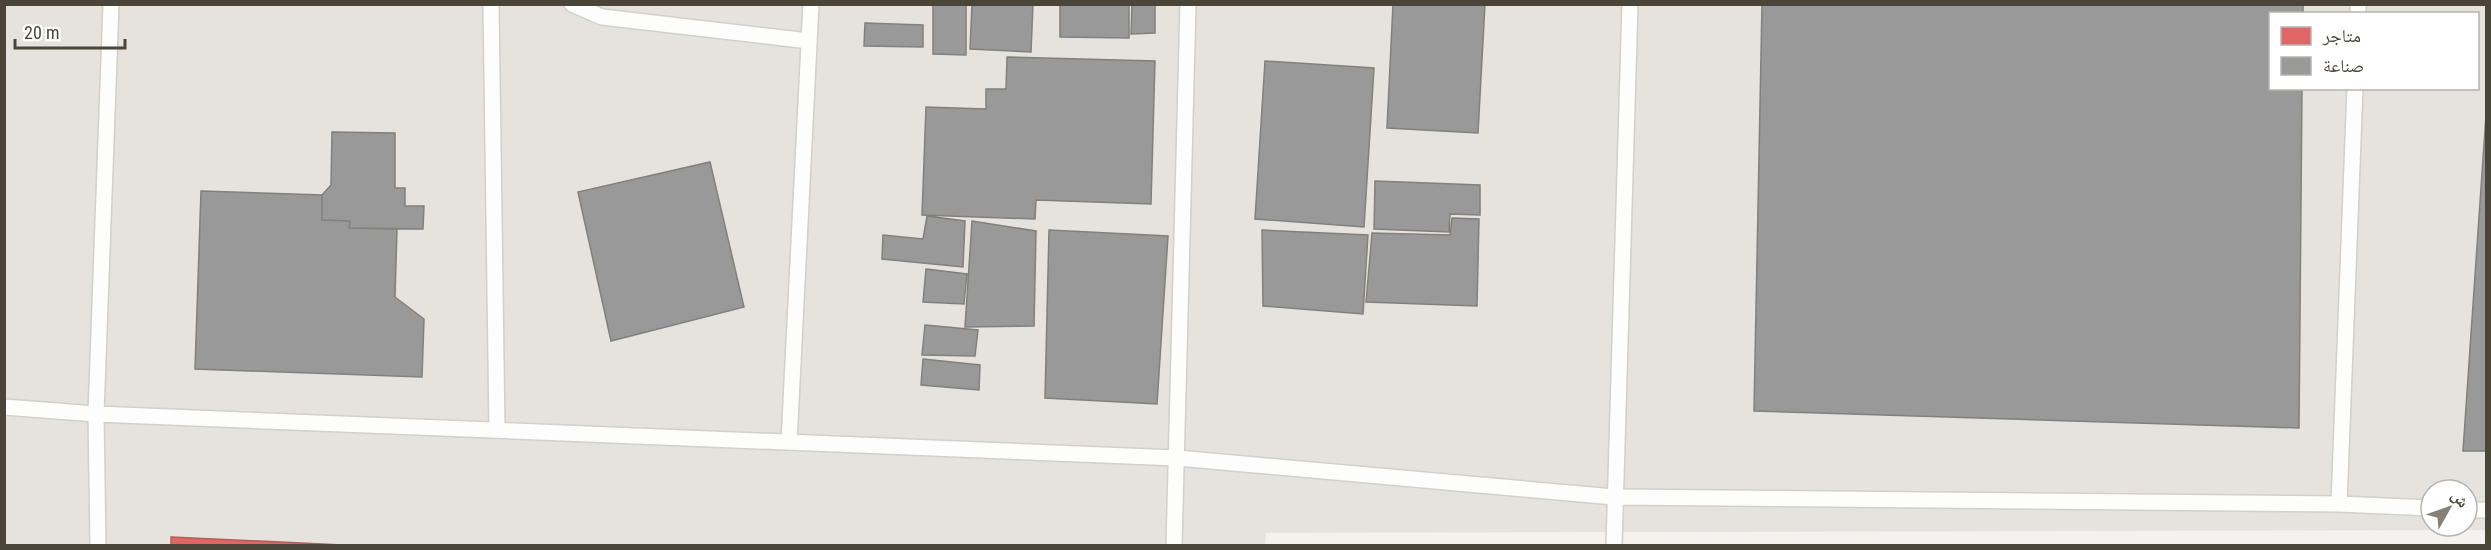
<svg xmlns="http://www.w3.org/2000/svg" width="2491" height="550" viewBox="0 0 2491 550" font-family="'Roboto Condensed','Noto Naskh Arabic',sans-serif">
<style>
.industrial{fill:#e6e2de;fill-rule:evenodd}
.shops{fill:#e06666;stroke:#b35c58;stroke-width:1.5}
.industry{fill:#999;stroke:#82807c;stroke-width:1.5}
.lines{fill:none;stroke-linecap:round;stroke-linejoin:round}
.service-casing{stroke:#d2d0cb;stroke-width:18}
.service{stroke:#fdfdfc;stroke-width:15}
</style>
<rect width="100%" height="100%" fill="#f4f2ee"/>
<path class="industrial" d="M4,5H2486V530L1266,533L1265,546L5,545ZM2270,14H2478V88H2270ZM2431,490H2467V526H2431Z"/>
<path class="shops" d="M171,537L364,546H171Z"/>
<path class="industry" d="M933,4H966V55L933,54Z
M972,4H1033L1031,52L970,49Z
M1060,4H1129V38L1060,37Z
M1132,4H1155V33L1131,34Z
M1393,4H1485L1478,133L1387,128Z
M1762,4H2303V14H2270V88H2302L2299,428L1754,411Z
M865,23L923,25V47L864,46Z
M1007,57L1155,61L1151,204L1036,200L1035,219L922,215L926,107L986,109V89H1006Z
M1265,61L1374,68L1364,227L1255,219Z
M2486,115V451H2463Z
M332,132L395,133V188H405V206H424L423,229L349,228L350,221L322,220V195L331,185Z
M710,162L744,307L611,341L578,192Z
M1375,181L1480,185V215L1450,214L1449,232L1374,229Z
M201,191L322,195V220L350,221L349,228L397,229L395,297L424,319L422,377L195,369Z
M927,216L965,221L963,267L882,259L883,235L923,239Z
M1452,218L1479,219L1477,306L1366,302L1372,233L1450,235Z
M972,221L1036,231L1034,326L965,327Z
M1049,230L1168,236L1157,404L1045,398Z
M1262,230L1368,235L1363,314L1263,306Z
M926,269L967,274L964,304L923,302Z
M925,325L978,330L975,356L922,355Z
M923,359L980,365L979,390L921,385Z"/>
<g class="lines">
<g class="service-casing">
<path id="service" d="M491,4L497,430
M572,4L602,17L809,41
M2358,14V4
M4,407L96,414L1177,458L1614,497L2339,504L2431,508
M789,442L811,4
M2339,504L2355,88
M2467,510H2486
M98,546L96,414L111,4
M1174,546L1188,4
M1614,546L1630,4"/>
</g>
<use href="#service" class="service"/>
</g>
<rect width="2491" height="550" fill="none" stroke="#4b4439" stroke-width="12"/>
<rect x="2269" y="12" width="210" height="78" fill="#ffffff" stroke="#b7b4b0" stroke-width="1.5"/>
<rect x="2281" y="27" width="30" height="18" fill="#e06666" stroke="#b7b4b0" stroke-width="1.5"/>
<text x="2323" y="42" font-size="18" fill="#4b4439">متاجر</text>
<rect x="2281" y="57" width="30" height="18" fill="#999999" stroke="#b7b4b0" stroke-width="1.5"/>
<text x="2323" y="72" font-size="18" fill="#4b4439">صناعة</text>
<g transform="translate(2449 508) rotate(50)"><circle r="28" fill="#ffffff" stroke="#b7b4b0" stroke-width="1.5"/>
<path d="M0-4.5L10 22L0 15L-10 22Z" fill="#868178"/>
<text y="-9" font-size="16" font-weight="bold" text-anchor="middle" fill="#4b4439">ش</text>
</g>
<path d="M15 39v9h110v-9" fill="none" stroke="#4b4439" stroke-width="3"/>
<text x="24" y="39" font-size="18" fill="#4b4439" stroke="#ffffff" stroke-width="4.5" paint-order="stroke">20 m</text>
</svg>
